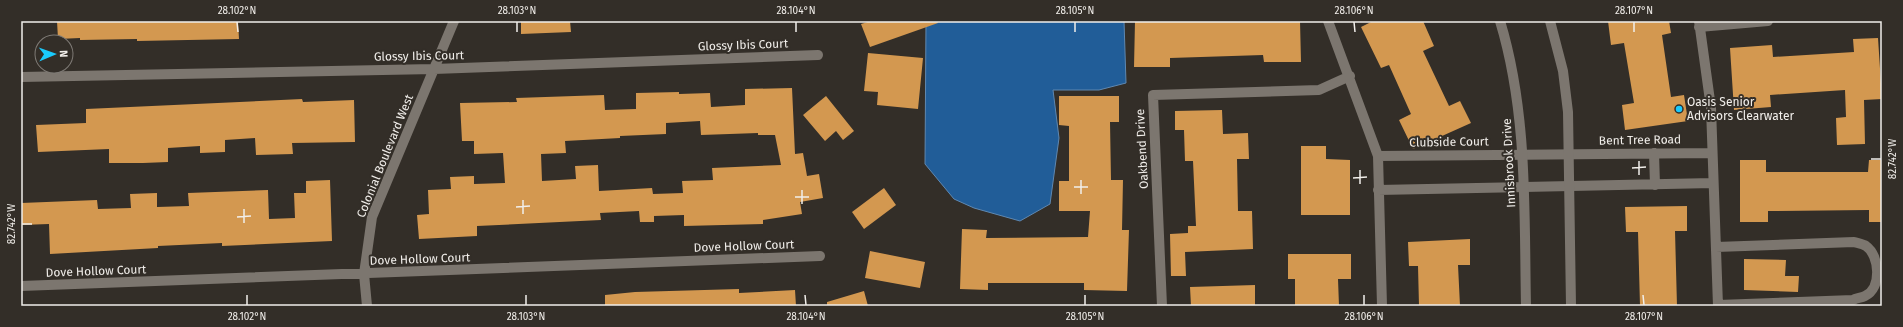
<svg xmlns="http://www.w3.org/2000/svg" width="1903" height="327" viewBox="0 0 1903 327" font-family="'Fira Sans',sans-serif">
<style>
.water{fill:#215d98;stroke:#5f88b1}
.building{fill:#d39850;fill-rule:evenodd}
.lines{fill:none;stroke-linecap:round;stroke-linejoin:round}
.minor{stroke:#7c766f;stroke-width:10}
.tertiary{stroke:#7c766f;stroke-width:10}
.ticks{fill:none;stroke:#f1eeea;stroke-width:1.5}
.poi-dot{fill:#1acafc;stroke:#332e28;stroke-width:1.5}
.labels{text-anchor:middle;dominant-baseline:central;stroke-width:4;stroke-linejoin:round;paint-order:stroke}
.street-label{font-size:12px;fill:#f1eeea;stroke:#332e28}
.poi-label{font-size:12px;fill:#f1eeea;stroke:#332e28;text-anchor:start}
.neatline{fill:none;stroke:#f1eeea;stroke-width:1.5}
.ticks-label{font-size:10px;text-anchor:middle;fill:#f1eeea}
</style>
<rect width="100%" height="100%" fill="#332e28"/>
<path class="water" d="M926,21H1124L1126,83L1099,90H1053L1059,138L1050,204L1020,221L974,208L954,199L925,164Z"/>
<path class="building" d="M57,21H238L239,39L137,41V39L80,40V38L58,39Z
M521,21H570L571,32L521,34Z
M871,21H937L938,23L870,47L861,24Z
M1135,21H1300L1301,62H1264L1263,55L1170,58V67H1134Z
M1373,21H1423L1434,46L1423,51L1449,106L1460,101L1471,123L1413,149L1399,120L1411,114L1389,65L1381,68L1361,27Z
M1608,21H1669L1671,33L1662,35L1671,97L1684,95L1688,121L1625,130L1622,105L1634,103L1624,43L1611,45Z
M1878,38L1882,99L1864,100L1865,144L1837,145L1836,118L1846,117L1845,90L1770,95L1771,107L1734,110L1730,48L1772,45L1773,57L1854,52L1853,39Z
M868,53L923,58L918,109L877,105L878,92L864,91Z
M792,88L795,154L803,153L807,176L819,174L823,198L800,202L802,214L763,220V224L684,226V215L654,216V222H640L639,211L600,213L601,220L477,226V236L419,239L417,215L429,214L428,190L451,189L450,177L474,176V184L505,183L503,153L474,154V141H462L460,103L517,102L516,98L604,95L605,110L636,109V93L679,92V94L710,93L711,107L745,105V89ZM700,121L701,135L758,133V135H775L781,165L712,168L713,180L682,181L683,193L653,194L652,188L599,191L598,165L575,166L576,179L542,181L541,154L566,153L565,141L620,138V136L666,134V123Z
M826,96L854,131L843,140L836,131L825,141L803,115Z
M1059,96H1119V122H1110L1111,180H1123L1122,230H1129L1127,291L1084,290V283H988V290L960,289L962,229L987,230L986,238L1088,237L1090,211H1059V181H1069V126L1059,125Z
M302,99L303,102L354,100L355,142L292,143L293,154L256,155L255,138L225,140V152L200,153V146L168,148V162L143,163H109V149L38,152L36,125L86,123V109Z
M1222,110L1223,134L1248,133L1249,159H1237L1238,211H1252L1253,249L1185,252L1186,276H1171L1170,234L1188,233V226H1196L1193,161H1185L1184,130H1175V111Z
M1301,146H1326V159L1350,160V215H1301Z
M1740,160H1766V172H1868L1869,160H1882V222H1869V210L1768,211V222H1740Z
M330,180L332,241L222,246V243L158,246V248L50,254L49,224L21,225V203L97,200L98,209L131,208L130,194L157,193V207L189,206L188,193L268,190L269,219L295,218L294,193H306V181Z
M884,188L896,205L864,229L852,212Z
M1687,206V231H1675L1677,306H1640L1638,232H1626L1625,207Z
M1470,239V265H1458L1460,306H1419L1418,266H1409L1408,242Z
M870,251L925,262L920,288L865,278Z
M1288,254H1351V279H1338L1339,306H1295V279H1288Z
M1744,259L1786,260L1785,276H1799L1798,292L1744,290Z
M1255,285V306H1191L1190,287Z
M739,289V293L795,290L796,306H605V295L635,292Z
M864,291L868,306H827V302Z"/>
<g class="lines">
<path class="minor" d="M1328,21L1378,156L1382,306
M1699,21L1711,108L1718,306
M1699,27L1768,21
M21,77L434,69L818,55
M1654,153L1655,185
M1378,156L1712,153
M1378,190L1713,183
M1716,247L1854,242C1857,243 1863,244 1866,246C1880,256 1882,288 1865,296C1861,298 1856,298 1853,300L1718,305
M21,286L820,256
M367,306L364,274L372,217L454,21
M1162,306L1153,95L1319,90L1350,76"/>
<path class="tertiary" d="M1500,21C1528,113 1524,211 1526,306
M1550,21L1563,71L1568,112L1571,306"/>
</g>
<path class="ticks" d="M237,22L238,32M517,22V32M796,22V32M1075,22V32M1354,22L1355,32M1634,22V32M1871,159H1881M1639,161V175M1632,168L1646,167M1360,170V184M1353,178L1367,177M1081,180V194M1074,187H1088M802,190V204M795,197H809M523,200V214M516,207L530,206M244,209V223M237,217L251,216M22,224H32M247,295V305M526,295V305M805,295L806,305M1085,295V305M1364,295V305M1643,295L1644,305"/>
<circle class="poi-dot" cx="1679" cy="109" r="4"/>
<g class="labels">
<g class="street-label">
<text transform="translate(743 45) rotate(-2)">Glossy Ibis Court</text>
<text transform="translate(419 56) rotate(-1)">Glossy Ibis Court</text>
<text transform="translate(1640 140) rotate(-1)">Bent Tree Road</text>
<text transform="translate(1449 142) rotate(-1)">Clubside Court</text>
<text transform="translate(1142 149) rotate(-93)">Oakbend Drive</text>
<text transform="translate(385 156) rotate(-68)">Colonial Boulevard West</text>
<text transform="translate(1509 163) rotate(-93)">Innisbrook Drive</text>
<text transform="translate(744 246) rotate(-2)">Dove Hollow Court</text>
<text transform="translate(420 259) rotate(-2)">Dove Hollow Court</text>
<text transform="translate(96 271) rotate(-2)">Dove Hollow Court</text>
</g>
<g class="poi-label">
<text x="1687" y="102">Oasis Senior<tspan x="1687" dy="14">Advisors Clearwater</tspan></text>
</g>
</g>
<rect width="1903" height="327" fill="none" stroke="#332e28" stroke-width="44"/>
<g transform="translate(54 54) rotate(88)"><circle r="19" fill="#332e28" stroke="#7f7b76"/>
<path d="M0-3L7 15L0 10L-7 15Z" fill="#1acafc"/>
<text y="-6" font-size="11" font-weight="bold" text-anchor="middle" fill="#f1eeea">N</text>
</g>
<rect x="22" y="22" width="1859" height="283" class="neatline"/>
<g class="ticks-label">
<text x="237" y="14">28.102°N</text>
<text x="517" y="14">28.103°N</text>
<text x="796" y="14">28.104°N</text>
<text x="1075" y="14">28.105°N</text>
<text x="1354" y="14">28.106°N</text>
<text x="1634" y="14">28.107°N</text>
<text transform="translate(1892 159) rotate(-90)" y="4">82.742°W</text>
<text transform="translate(11 224) rotate(-90)" y="4">82.742°W</text>
<text x="247" y="320">28.102°N</text>
<text x="526" y="320">28.103°N</text>
<text x="806" y="320">28.104°N</text>
<text x="1085" y="320">28.105°N</text>
<text x="1364" y="320">28.106°N</text>
<text x="1644" y="320">28.107°N</text>
</g>
</svg>
